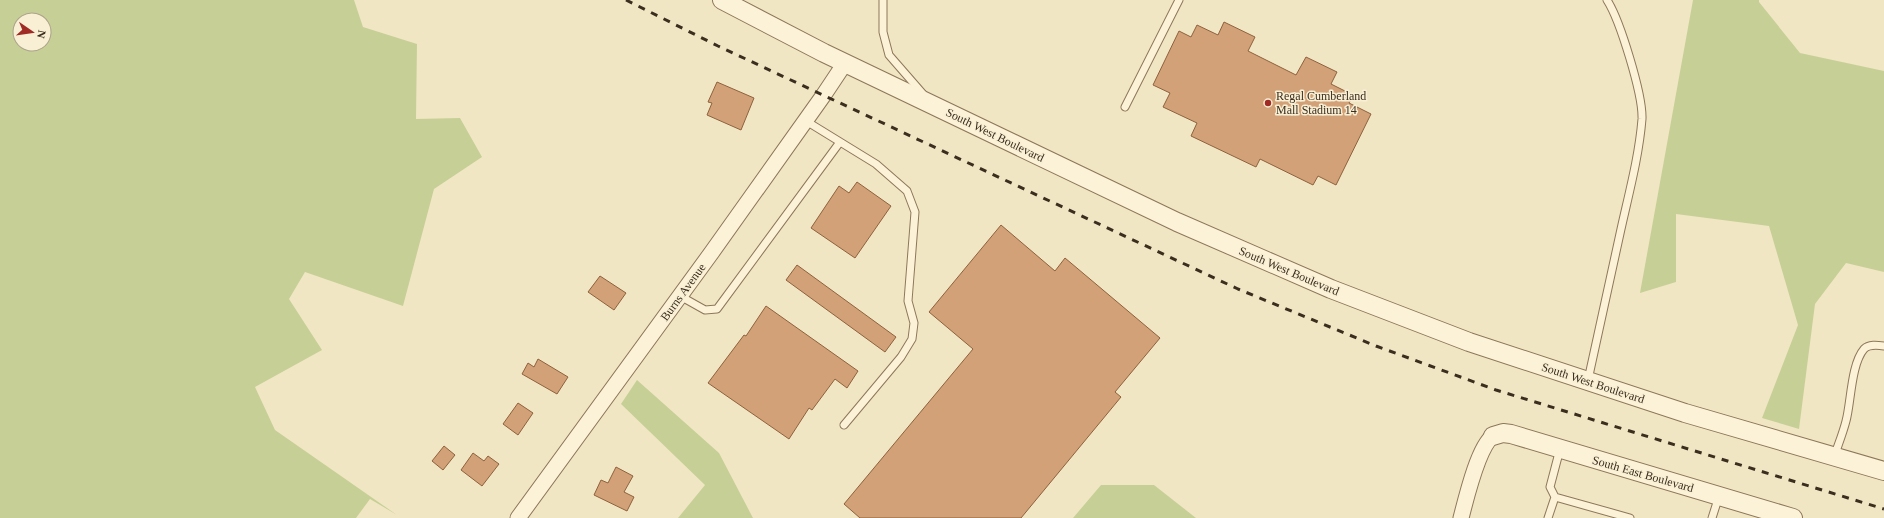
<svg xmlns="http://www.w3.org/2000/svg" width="1884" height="518" viewBox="0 0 1884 518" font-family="'Times New Roman',serif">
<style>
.green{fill:#c6d096;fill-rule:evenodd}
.building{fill:#d2a177;stroke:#8e613d}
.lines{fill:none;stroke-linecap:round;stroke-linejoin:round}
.service-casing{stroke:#8d7759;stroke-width:9}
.minor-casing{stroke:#8d7759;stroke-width:17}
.tertiary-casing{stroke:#8d7759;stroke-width:20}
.service{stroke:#fbf2d8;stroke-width:7}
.minor{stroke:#fbf2d8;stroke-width:15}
.tertiary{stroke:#fbf2d8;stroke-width:18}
.rail{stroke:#3c2e1e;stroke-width:3;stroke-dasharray:7 7;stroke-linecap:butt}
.poi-dot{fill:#a02a24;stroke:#f8efd4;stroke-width:1.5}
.labels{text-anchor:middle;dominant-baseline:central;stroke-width:3;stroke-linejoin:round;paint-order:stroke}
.poi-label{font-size:12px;fill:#3c2e1e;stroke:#f8efd4;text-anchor:start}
.street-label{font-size:12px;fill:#3c2e1e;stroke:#f8efd4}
</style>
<rect width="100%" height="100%" fill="#f1e6c3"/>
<path class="green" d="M0,0H354L363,27L417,44L416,119L460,118L482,157L434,189L403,306L305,272L289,299L322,350L255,387L275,430L397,515L370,499L356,518H0ZM20,20H44V44H20Z
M1693,0H1759V2L1800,53L1884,71V272L1846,263L1815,304L1799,429L1762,418L1798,325L1769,226L1676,214V282L1640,293Z
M637,380L719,453L753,518H678L705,485L621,404Z
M1101,485H1154L1196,518H1073Z"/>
<path class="building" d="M1224,22L1255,37L1248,51L1296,75L1306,57L1337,72L1331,84L1353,95L1349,103L1371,114L1336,185L1318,176L1313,185L1260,159L1256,167L1191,136L1197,123L1163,107L1170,93L1153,85L1179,31L1191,37L1197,25L1218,35Z
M717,82L754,98L741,130L707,115L712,103L708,102Z
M857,182L891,206L855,258L811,228L839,186L849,193Z
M1001,225L1055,271L1065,258L1160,338L1115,392L1121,397L1021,518H860L844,504L973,349L929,312Z
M797,265L896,337L885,352L786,280Z
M600,276L626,293L614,310L588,292Z
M766,306L858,371L847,388L835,379L812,410L809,408L789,439L708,383L744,335L746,336Z
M538,359L568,377L557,394L522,374L528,363L534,367Z
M518,403L533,413L518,435L503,424Z
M444,446L455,455L443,470L432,461Z
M473,453L484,461L488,456L499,464L482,486L461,470Z
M616,467L633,476L624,492L634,497L627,511L594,495L601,480L608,483Z"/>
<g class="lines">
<g class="service-casing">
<path id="service" d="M883,0V32L889,55L923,94
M1125,107L1179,0
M806,121L876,164L907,191L915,212L908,301L914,323L912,339L901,357L844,425
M680,296L705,310L717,309L840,142
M1588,380C1599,330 1610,280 1621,229C1629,193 1639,156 1642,119C1643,95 1620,20 1607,0
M1834,457C1838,445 1843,433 1846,421C1851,403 1851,364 1864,349C1869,344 1877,345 1884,346
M1555,497L1630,518
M1548,518L1555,497L1550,487L1560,449
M1712,518L1719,496"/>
</g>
<g class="minor-casing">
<path id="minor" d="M518,518L712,252L823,96L845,63
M1461,518C1466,499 1478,447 1493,436"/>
</g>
<g class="tertiary-casing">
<path id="tertiary" d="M722,0L824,53L1177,222L1331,289L1469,342L1685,413L1884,471
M1493,436L1503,433L1511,434L1793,518"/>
</g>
<use href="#service" class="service"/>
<use href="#minor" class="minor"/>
<use href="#tertiary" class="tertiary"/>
<path class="rail" d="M626,0L718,46L1238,289L1376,346L1496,390L1884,509"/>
</g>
<circle class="poi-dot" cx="1268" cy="103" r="4"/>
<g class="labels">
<g class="poi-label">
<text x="1276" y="96">Regal Cumberland<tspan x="1276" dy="14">Mall Stadium 14</tspan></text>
</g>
<g class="street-label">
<text transform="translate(995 135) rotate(26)">South West Boulevard</text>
<text transform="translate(1289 271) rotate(23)">South West Boulevard</text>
<text transform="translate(683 292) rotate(-54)">Burns Avenue</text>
<text transform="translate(1593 383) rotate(18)">South West Boulevard</text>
<text transform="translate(1643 474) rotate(16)">South East Boulevard</text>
</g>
</g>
<g transform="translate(32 32) rotate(103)"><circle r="19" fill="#f8efd4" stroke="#ada28b"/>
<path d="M0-3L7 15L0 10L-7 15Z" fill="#a02a24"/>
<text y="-6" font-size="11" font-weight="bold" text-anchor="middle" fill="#3c2e1e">N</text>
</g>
</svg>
